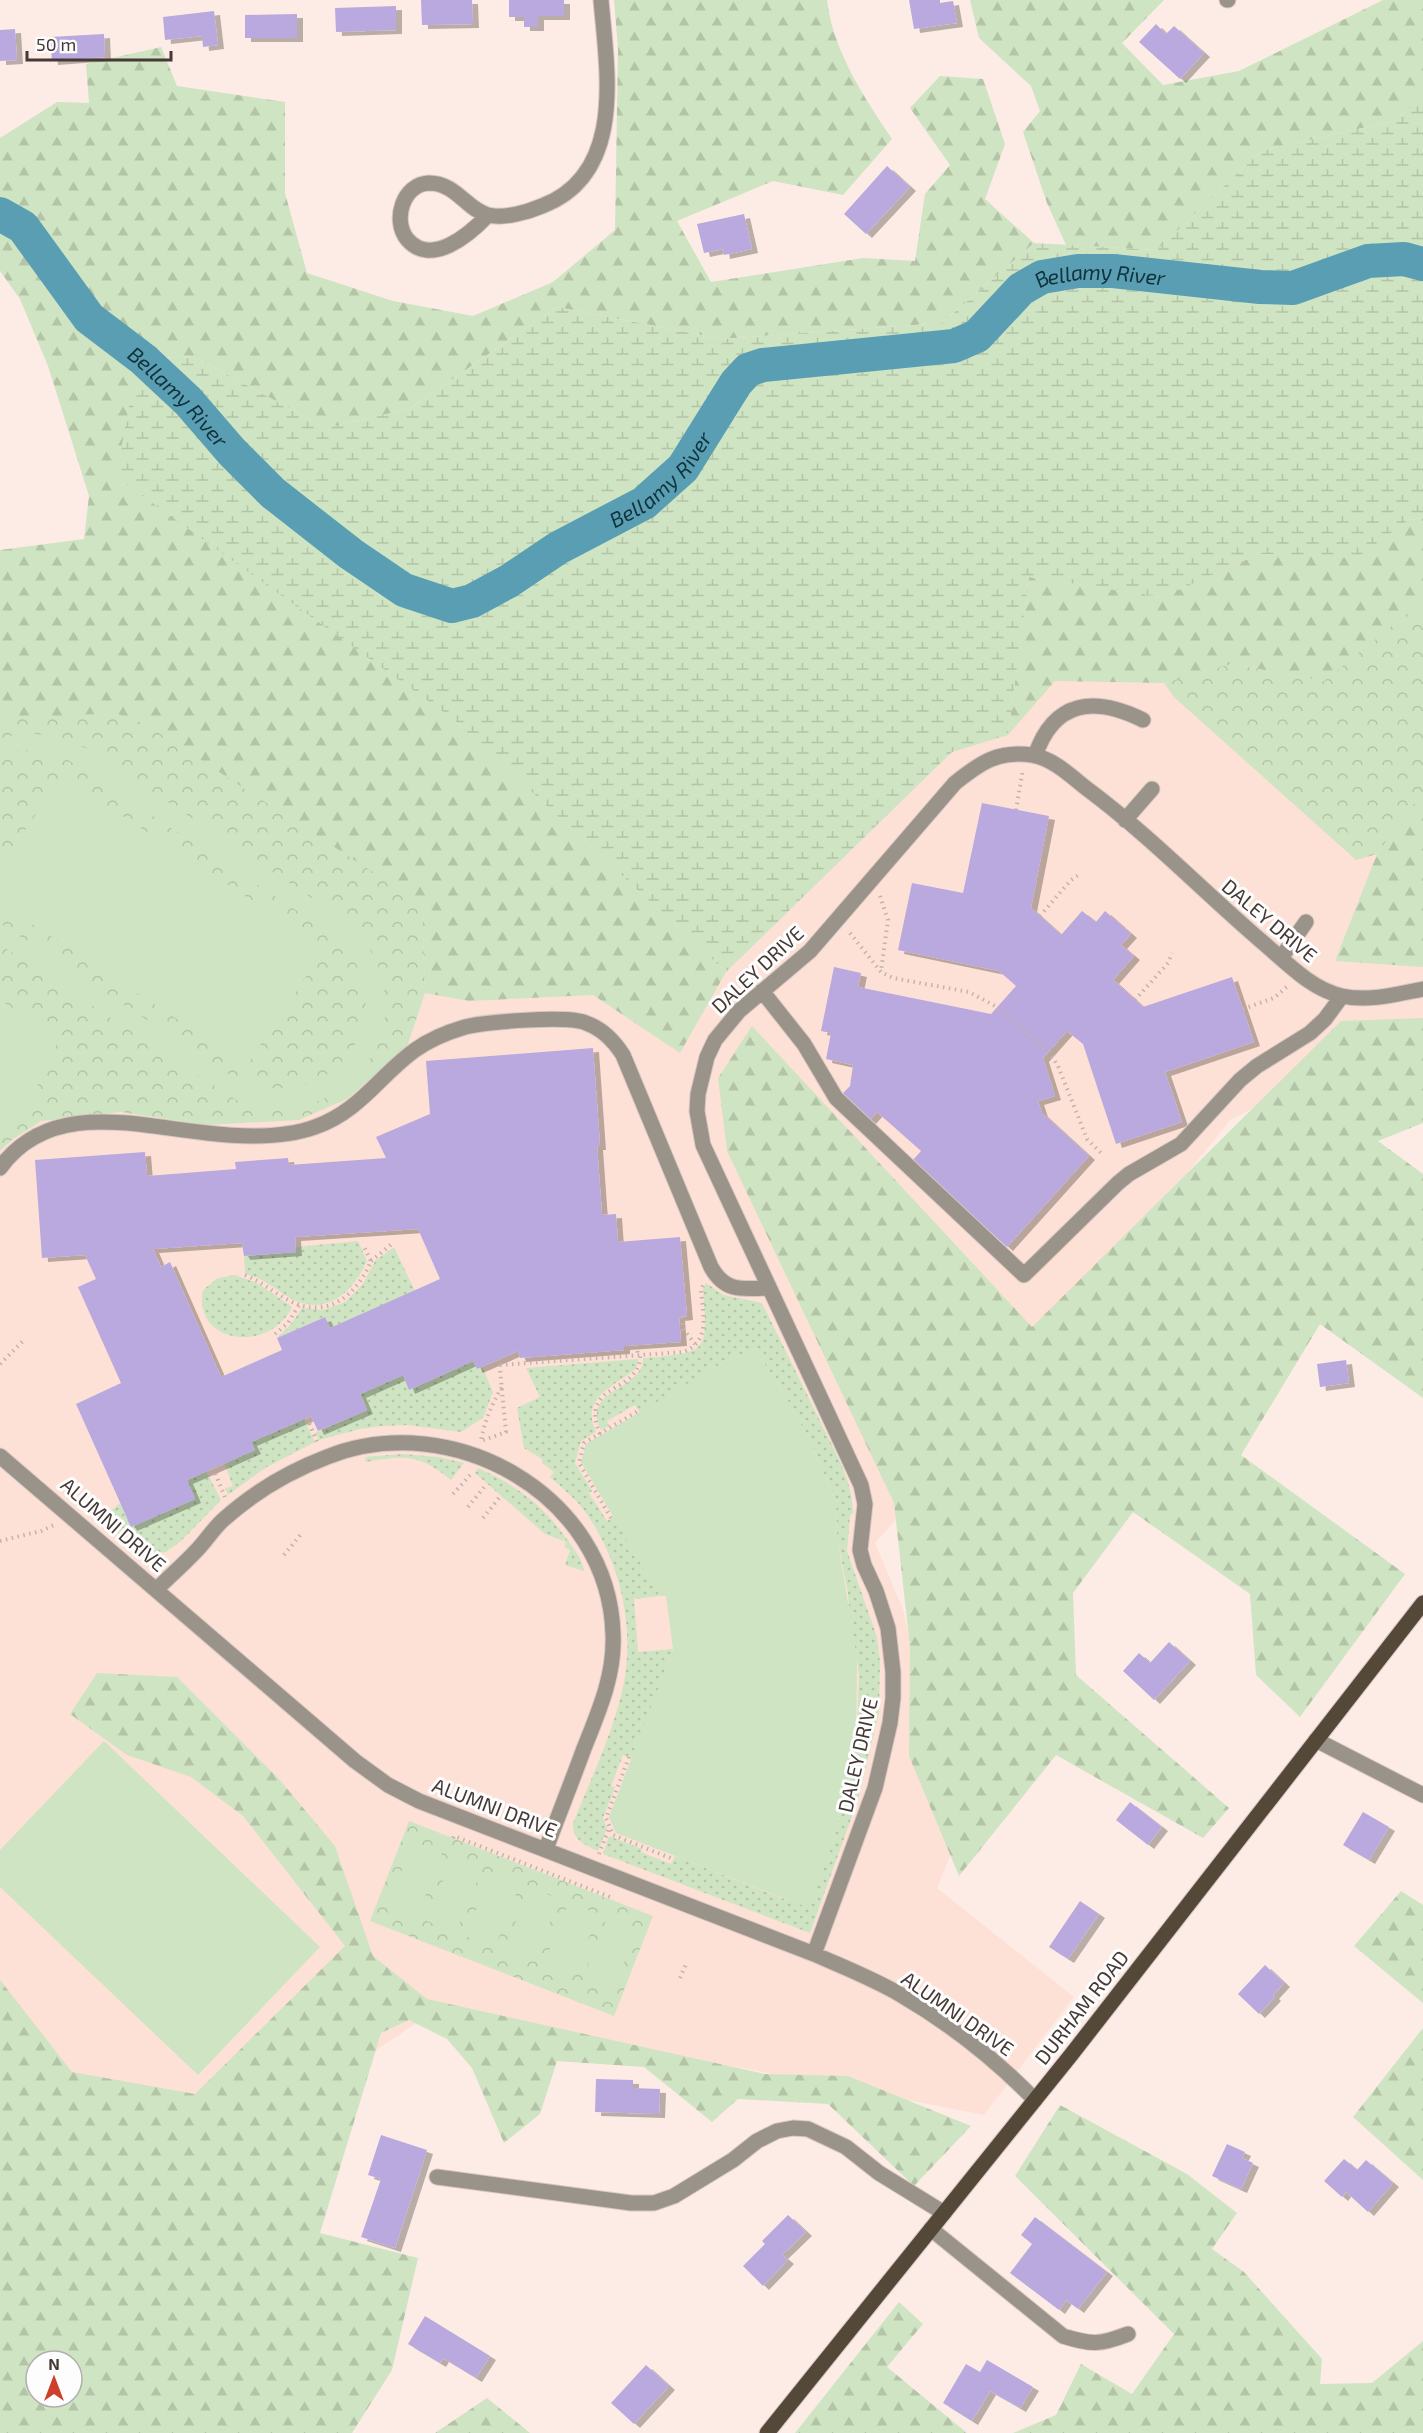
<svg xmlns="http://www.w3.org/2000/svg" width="1423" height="2433" viewBox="0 0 1423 2433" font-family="'Exo 2',sans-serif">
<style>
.built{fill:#fee1d6}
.grass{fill:url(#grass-dots)}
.forest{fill:url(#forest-firs);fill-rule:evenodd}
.wetland{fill:url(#wetland-marsh)}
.park{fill:url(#park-crowns)}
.pitch{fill:#cfe4c2}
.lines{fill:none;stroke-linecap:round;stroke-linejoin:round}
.river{stroke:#5a9eb3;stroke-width:34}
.building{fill:#b9a9de;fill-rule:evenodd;filter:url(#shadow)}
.minor-casing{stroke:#d8c8c2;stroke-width:17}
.major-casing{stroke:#d8c8c2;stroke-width:17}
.path{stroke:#c3b3ad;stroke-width:4;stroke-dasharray:1.5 4.5;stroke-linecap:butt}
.minor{stroke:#9a938a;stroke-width:15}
.major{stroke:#544839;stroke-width:15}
.labels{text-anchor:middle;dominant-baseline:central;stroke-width:6;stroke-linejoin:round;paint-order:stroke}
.street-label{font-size:20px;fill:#443935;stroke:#fdfdfd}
.water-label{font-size:21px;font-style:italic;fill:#10323c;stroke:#fdfdfd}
</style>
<defs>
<pattern id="grass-dots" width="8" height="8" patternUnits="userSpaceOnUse" patternTransform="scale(1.5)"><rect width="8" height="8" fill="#cfe4c2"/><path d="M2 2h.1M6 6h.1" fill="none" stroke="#b3c4a7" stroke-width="1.8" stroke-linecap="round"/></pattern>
<pattern id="forest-firs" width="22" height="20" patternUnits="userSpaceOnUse" patternTransform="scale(1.5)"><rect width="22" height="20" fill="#cfe4c2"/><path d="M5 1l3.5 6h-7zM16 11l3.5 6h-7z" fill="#b3c4a7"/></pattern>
<pattern id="wetland-marsh" width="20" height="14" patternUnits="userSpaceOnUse" patternTransform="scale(1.5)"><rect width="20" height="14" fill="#cfe4c2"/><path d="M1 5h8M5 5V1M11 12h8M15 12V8" fill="none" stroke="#b3c4a7"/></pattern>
<pattern id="park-crowns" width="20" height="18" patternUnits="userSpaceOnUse" patternTransform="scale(1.5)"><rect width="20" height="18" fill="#cfe4c2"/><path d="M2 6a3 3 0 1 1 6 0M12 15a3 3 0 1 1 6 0" fill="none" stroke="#b3c4a7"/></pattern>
<filter id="shadow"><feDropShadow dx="6" dy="4" stdDeviation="0" flood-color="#0004"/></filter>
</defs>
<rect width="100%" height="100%" fill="#fdece5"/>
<path class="built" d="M1423,551V1069L1393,1045L1231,1119L1048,1346L875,1543L903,1609L911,1645L1029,1666L937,1888L1074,1997L984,2115L437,2009L315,2092L0,2136V568Z"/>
<path class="grass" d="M358,1241L367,1261C354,1290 329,1316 294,1300C277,1292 265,1278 245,1274L244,1256L296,1252V1247Z
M394,1247L415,1291L330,1328L324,1317L277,1338L291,1324L302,1308L323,1310L345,1302L363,1284L375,1261Z
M235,1275L257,1283L292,1307C269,1355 192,1343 203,1290L218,1278Z
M706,1283L724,1295L762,1303C781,1341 800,1380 819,1419C833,1449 853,1479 853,1513L850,1516L847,1551L877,1637L880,1662L879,1712L858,1800L810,1933L603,1854L609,1836L642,1849L641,1852L671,1864L675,1856L787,1900L831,1848L856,1750L859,1677L857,1658L850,1626L848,1594L837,1537L836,1501L811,1443L781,1388L754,1349L722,1363L640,1413L635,1405L607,1421L609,1426L601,1430C580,1388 644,1391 643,1358C708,1352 708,1354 703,1289Z
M638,1359L637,1366L633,1371C609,1389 581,1399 596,1432L581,1441L575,1463L592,1491L589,1493L607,1521L614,1517L660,1596L634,1599L638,1652L673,1649L633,1758L623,1755L611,1786L615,1787L603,1818L607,1828L598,1851C584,1844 572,1840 573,1823C592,1776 616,1727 625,1677C634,1616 617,1553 580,1505C571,1495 560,1486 550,1477L554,1472L542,1463V1459L524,1448L517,1408L540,1397L526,1368Z
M473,1361L477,1369L482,1366L493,1392L483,1418L461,1432L408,1425L382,1426L360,1429L319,1440L315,1433L367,1410L360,1394L403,1375L410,1389Z
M304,1419L315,1442L265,1468L228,1495L225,1488L233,1486L224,1463L254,1450L251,1442Z
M402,1454L439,1457L464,1463L451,1480C419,1454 405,1455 366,1462L365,1457Z
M478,1468C518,1486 544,1506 569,1542C575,1550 583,1561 584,1571L565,1565L570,1550L564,1547L566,1542L545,1534L475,1473Z
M206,1471L221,1500L181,1541L166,1552L156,1553L140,1551L105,1522L112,1510L120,1503L131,1526L187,1480Z"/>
<path class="forest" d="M614,0H827C833,51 864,97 892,139L843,195L773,181L677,221L711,282L863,258L915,261L925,194L950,165L910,108L940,76L983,79L1005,144L985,199L1034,243L942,323L722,339L557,307L409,409L325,428L193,356L143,359L452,718L726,972L680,1053L593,995L469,1001L425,993L422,904L20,718L0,724V550L84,539L89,496L48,366L20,299L0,271V138L57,102L89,103L86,64L161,47L177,86L285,102V193L307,273L393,301L473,316L553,282L615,230L618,49Z
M970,0H1164L1122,43L1163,85L1239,71L1383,0H1423V98L1393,121L1261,151L1157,250L1066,245L1047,203L1023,132L1040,111L1031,86L979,38Z
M1423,518V607L1419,605L1324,681L1231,664L1164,683L1055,681L1008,735L1029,577L1163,597L1259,554L1356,557L1409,520Z
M1423,791V967L1335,961L1377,854Z
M1423,1018V1123L1378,1141L1423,1174V1398L1320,1324L1241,1455L1405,1574L1300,1717L1256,1675L1250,1594L1133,1512L1073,1593L1076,1675L1229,1808L1203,1838L1056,1755L959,1876L909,1756L910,1647L894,1503L727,1151L718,1078L752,1026L1032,1327L1341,1021Z
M97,1673L177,1677L279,1779L335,1846L373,1956L427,1999L765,2074L848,2076L971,2126L914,2186L828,2104L738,2099L712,2122L644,2067L557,2061L540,2114L504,2143L472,2068L447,2039L409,2020L381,2033L320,2233L418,2258L392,2370L352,2433H0V1980L72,2072L195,2094L345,1946L243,1816L191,1777L127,1755L70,1714ZM36,2361H72V2397H36Z
M1401,1891L1423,1905V2003L1354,1946Z
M1423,2028V2180L1353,2117Z
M1060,2105L1187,2174L1237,2213L1212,2249L1244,2272L1322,2359L1320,2384L1372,2383L1423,2341V2433H1013L1056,2415L1081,2364L1132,2394L1174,2334L1015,2176Z
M899,2302L923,2324L887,2367L967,2433H795Z
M487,2398L530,2433H435Z"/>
<path class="wetland" d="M1423,98V518L1409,520L1356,558L1259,554L1163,597L1029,577L1008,735L952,752L726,972L452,718L116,477L129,406L143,359L193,356L325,428L409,409L557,307L722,339L942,323L1034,243L1157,250L1261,151L1393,121Z"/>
<path class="park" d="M1419,604L1423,607V791L1377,854L1356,860L1174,697L1164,683L1231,664L1324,681Z
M116,713L153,729L422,904L425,993L407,1047L347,1099L299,1120L207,1125L121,1112L41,1121L13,1139L0,1151V724L20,718Z
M409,1821L653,1916L614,2016L370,1921Z"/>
<path class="pitch" d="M26,733L59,737L90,750L352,925C435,1016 352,1140 236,1100L0,945V923L230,1075C325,1127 412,1017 338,938L65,758C43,751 21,747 0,756V738Z
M61,776L325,948L247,1065L0,903V868Z
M0,1000L59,1038C44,1075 27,1111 0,1141Z
M754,1349L781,1388L811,1443L836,1501L837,1537L857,1658L856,1750L831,1848L809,1908L616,1833L609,1817L673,1649L666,1596H660L581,1462L586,1444L722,1363Z
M104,1741L320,1947L198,2075L0,1887V1850Z
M413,1842L442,1853L417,1917L388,1906Z
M452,1857L482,1869L456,1932L427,1921Z
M491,1872L520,1884L495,1947L466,1936Z
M530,1887L559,1899L534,1962L504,1951Z
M569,1902L598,1914L573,1978L543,1966Z
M607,1917L637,1929L612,1993L582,1981Z"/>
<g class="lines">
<path class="river" id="s1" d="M0,214L23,227L89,318L143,359L188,401L232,452L273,493L351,554L404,590L452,606L472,601L509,581L558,548L644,503L683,468L736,383L748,370L763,365L954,346L977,336L1021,289L1042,277L1078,271H1113L1260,287L1293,288L1368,261L1404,259L1423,264"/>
</g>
<path class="building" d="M421,0H472L473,24L422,25Z
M509,0H564V16H538V27H524V17H509Z
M909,0H940V3L953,1L957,23L914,29Z
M396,6V30L336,32L335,8Z
M214,11L218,45L203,47L202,36L165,40L163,17Z
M297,14V38H245V15Z
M1156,24L1166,34L1174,26L1204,53L1180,79L1139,42Z
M15,29L17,60L0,61V30Z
M104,34L105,57L52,61L50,37Z
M887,166L910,187L866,234L844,214Z
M744,214L752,249L724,255L723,249L704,253L697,224Z
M982,803L1049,816L1031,908L1061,935L1082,911L1096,922L1105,911L1131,934L1121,945L1134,956L1113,980L1143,1007L1232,977L1254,1042L1165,1072L1182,1122L1116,1144L1083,1044L1067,1031L1043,1058L1055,1096L1038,1101L1042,1113L1089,1156L1007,1247L912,1161L921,1151L877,1112L869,1121L841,1095L850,1086L853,1065L826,1059L831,1033L821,1031L834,967L861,973L858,987L991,1014L1016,986L999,971L898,950L912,883L963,893Z
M593,1048L600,1146H597L602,1215L616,1214L618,1242L680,1237L687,1316L679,1317L681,1342L624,1346V1350L520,1358L518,1351L477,1369L473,1361L409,1390L403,1375L360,1394L367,1410L318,1431L311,1416L251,1442L255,1450L187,1480L195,1499L131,1527L76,1404L121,1383L78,1287L96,1279L85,1255L42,1258L35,1160L145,1152L147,1176L236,1169L235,1162L288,1158L289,1165L386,1158L376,1137L430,1114L426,1061ZM418,1229L440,1279L330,1328L325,1317L277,1338L282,1350L221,1377L170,1262L161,1267L153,1249L242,1243L244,1256L296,1252L295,1237Z
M1346,1360L1349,1383L1320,1387L1317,1364Z
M1169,1642L1190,1661L1154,1700L1123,1671L1139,1653L1150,1663Z
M1130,1802L1162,1827L1148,1845L1116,1820Z
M1363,1812L1389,1827L1369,1860L1343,1845Z
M1080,1901L1099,1914L1068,1959L1049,1947Z
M1265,1965L1284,1983L1273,1995L1275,1997L1259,2014L1238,1994Z
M596,2079L633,2080V2088L660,2089L659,2114L595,2112Z
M381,2135L427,2150L395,2248L361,2237L381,2179L368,2175Z
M1227,2144L1245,2152L1242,2158L1253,2163L1241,2189L1212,2176Z
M1344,2159L1357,2170L1366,2160L1393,2183L1368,2212L1346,2192L1342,2197L1324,2181Z
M788,2215L806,2232L782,2255L788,2260L763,2286L743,2266L765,2244L762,2241Z
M1035,2217L1107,2272L1078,2309L1066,2300L1059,2310L1010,2273L1032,2244L1021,2235Z
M425,2316L490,2356L476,2378L443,2358L440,2363L408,2344Z
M987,2360L1033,2387L1020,2408L990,2391L972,2421L943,2403L966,2364L980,2372Z
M646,2365L669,2386L634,2424L611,2403Z"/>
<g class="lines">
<g class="minor-casing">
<path id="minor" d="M1227,0H1228
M488,215C470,234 431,268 407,239C392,220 403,184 429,183C456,183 467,210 488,215C504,219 528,212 542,206C626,174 607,71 601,0
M1035,756C1054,700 1094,696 1143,720
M1125,820L1152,789
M1281,958L1306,922
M762,991L804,1044L836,1098L1024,1275L1118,1183L1129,1174L1181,1144L1240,1080L1257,1066L1310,1033L1325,1019L1342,996
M0,1168C50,1099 136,1126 207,1133C241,1137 282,1139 315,1127C360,1111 379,1076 415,1050C429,1040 448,1032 465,1027C485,1022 568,1015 586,1023C603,1029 614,1041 623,1055L711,1267C725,1292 741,1289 768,1288
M0,1456L355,1761L388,1785L419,1801L814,1954C843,1967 874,1979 901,1995C949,2023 996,2060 1035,2100
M157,1589C170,1576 184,1564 196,1551C206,1541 213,1529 223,1520C253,1493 290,1471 327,1457C452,1407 609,1495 613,1634C615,1676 598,1713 583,1751C571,1784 558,1816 546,1849
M1316,1740L1423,1795
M814,1954L875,1788L890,1723L893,1698V1672L888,1628L876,1591L864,1565L860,1550L865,1504L861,1485L703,1145L697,1111L698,1094L707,1057L715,1040L739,1011L810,951L955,783C980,763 998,750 1032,755C1052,758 1071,776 1086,788C1148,834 1202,890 1260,940C1284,960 1310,989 1342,996C1369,1002 1397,994 1423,989
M437,2177L631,2203H654L674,2196L733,2160L757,2141L777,2131L793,2128L808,2129L846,2147L879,2173L944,2213
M931,2229L1063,2336C1091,2345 1100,2345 1128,2334"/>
</g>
<g class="major-casing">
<path id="major" d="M767,2433L1071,2055L1423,1603"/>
</g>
<path class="path" d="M1016,810L1023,769
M880,896L888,920L881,971
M1040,916L1071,880L1080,874
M850,933L881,972L893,978L969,992L997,1007L1049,1052L1058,1066L1087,1139L1103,1155
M1135,1000L1168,963L1172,953
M1243,1009L1274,998L1289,985
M371,1261L393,1243
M245,1275C262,1282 274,1293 290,1301C327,1320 357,1295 371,1261L363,1245
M682,1317L683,1329L696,1345
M275,1334L288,1323L299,1305
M637,1345L638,1356
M499,1359L506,1432L481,1441C484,1422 492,1404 502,1387
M0,1364L23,1341
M500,1365L683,1352C711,1342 703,1314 701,1290L704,1283
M307,1418L318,1444
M600,1434C578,1382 640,1394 640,1356
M213,1468L225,1497
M453,1494L471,1474
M468,1507L485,1486
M483,1518L499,1498
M611,1518L579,1463L584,1443L638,1411
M0,1541L41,1531L54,1525
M284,1555L302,1533
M629,1757L606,1818L613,1835L673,1859
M453,1838L454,1836L610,1897L609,1899
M599,1854L609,1828
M680,1978L686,1964"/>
<use href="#minor" class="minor"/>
<use href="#major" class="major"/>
</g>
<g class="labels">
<g class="street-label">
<text transform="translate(1270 920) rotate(40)">DALEY DRIVE</text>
<text transform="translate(757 969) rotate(-43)">DALEY DRIVE</text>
<text transform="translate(114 1524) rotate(41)">ALUMNI DRIVE</text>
<text transform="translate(857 1755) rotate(-77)">DALEY DRIVE</text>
<text transform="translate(495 1807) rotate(21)">ALUMNI DRIVE</text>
<text transform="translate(1081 2007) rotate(-52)">DURHAM ROAD</text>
<text transform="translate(958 2013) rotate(35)">ALUMNI DRIVE</text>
</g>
<g class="water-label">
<text stroke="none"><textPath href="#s1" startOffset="1376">Bellamy River</textPath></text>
<text stroke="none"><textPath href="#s1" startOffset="258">Bellamy River</textPath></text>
<text stroke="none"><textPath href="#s1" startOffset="854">Bellamy River</textPath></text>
</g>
</g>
<g transform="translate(54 2379)"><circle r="28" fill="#fdfdfd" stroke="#b3afad" stroke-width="1.5"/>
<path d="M0-4.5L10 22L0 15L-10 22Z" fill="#cd412c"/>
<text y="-9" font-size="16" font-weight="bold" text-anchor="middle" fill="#443935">N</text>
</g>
<path d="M27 51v9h144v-9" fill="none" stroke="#443935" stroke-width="3"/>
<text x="36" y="51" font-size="18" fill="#443935" stroke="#fdfdfd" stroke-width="4.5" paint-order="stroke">50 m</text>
</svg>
